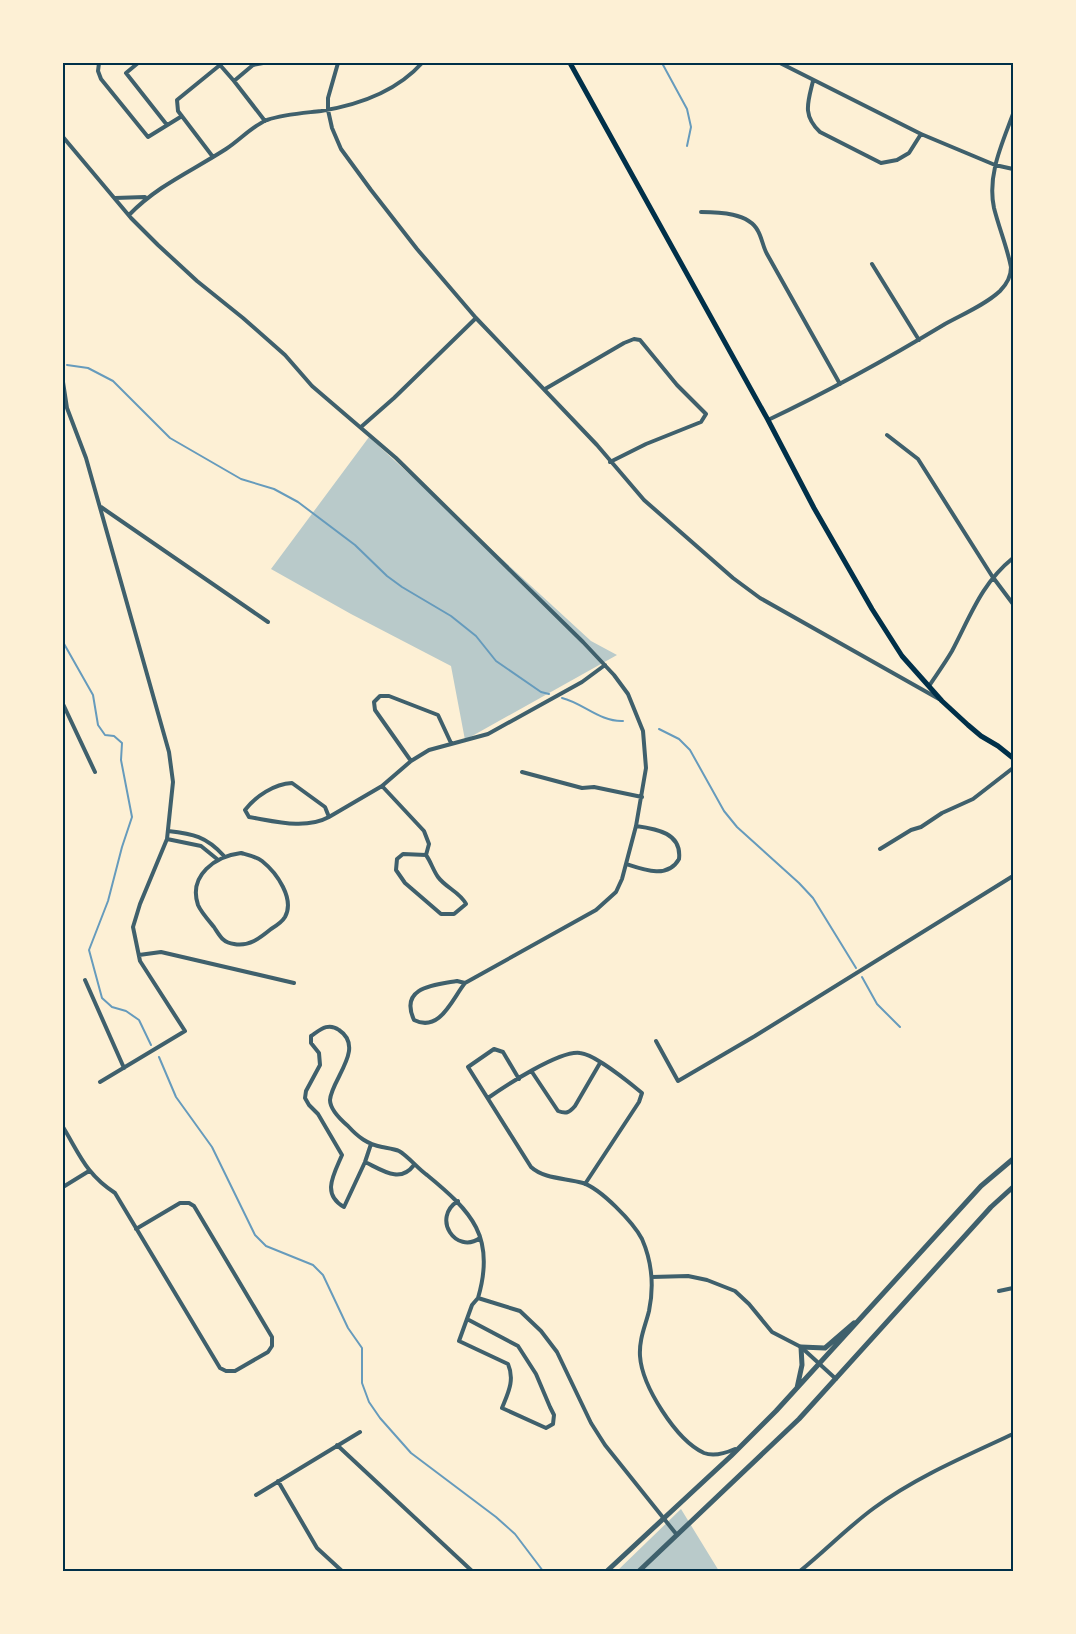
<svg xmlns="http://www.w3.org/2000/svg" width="1076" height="1634" viewBox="0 0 1076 1634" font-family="'Golos Text',sans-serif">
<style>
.green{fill:#b9caca}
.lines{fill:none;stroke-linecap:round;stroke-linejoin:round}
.stream{stroke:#669bbc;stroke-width:2}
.minor{stroke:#3f606c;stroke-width:4}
.tertiary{stroke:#3f606c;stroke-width:5}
.secondary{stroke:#003049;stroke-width:5}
.neatline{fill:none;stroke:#003049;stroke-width:2}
</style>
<rect width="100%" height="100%" fill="#fdf0d5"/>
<path class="green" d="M369,437L591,641L617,655L465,740L451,666L351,614L271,569Z
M681,1509L719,1571H617Z"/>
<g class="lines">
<path class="stream" d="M662,63L687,109L691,127L687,146
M67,365L88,368L113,381L170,438L241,479L274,489L298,502L355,545L387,576L402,587L451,616L476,636L496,661L541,692L549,694
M63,642L93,695L98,725L105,735L114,736L122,743L121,760L132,817L122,847L108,901L89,950L102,998L112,1007L126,1011L139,1020L151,1045
M562,698C583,703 600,722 623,721
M659,729L679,739L690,750L724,811L737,827L799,883L813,898L856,968
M862,977L877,1004L900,1027
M159,1057L176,1097L212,1147L255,1235L266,1246L313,1265L323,1275L348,1328L362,1348V1383L369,1402L380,1418L411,1453L496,1517L515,1534L543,1571"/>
<path class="minor" d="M99,63L98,71L101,79L148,137L182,116
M138,63L126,73L167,125
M222,63L220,65L234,81
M263,63L253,65L234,81L265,121
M338,63L328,98V110L332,128L341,149L371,190L417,249L476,318L597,445L644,500L733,578L760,598L939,699
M780,63L921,134L995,165L1013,169
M813,81C808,102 802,115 820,132L881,163L897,160L909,153L921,134
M63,137L131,218L158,245L197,281L243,318L285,355L312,386L396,458L583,642L614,675L628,694L643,731L646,768L636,826L622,879L616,892L596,910L465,983
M213,157L178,111L177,100L220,65
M115,198L145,197
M701,212C719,212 749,213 758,231C762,238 763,247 767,254L840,384
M129,215C158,185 192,171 226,149C240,140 252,126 267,120C284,114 304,113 321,111C358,105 397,91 422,63
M872,264L919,340
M63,382L67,408L86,458L169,752L173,782L167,839L140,904L133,927L140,961L185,1031L100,1082
M545,389L624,343L634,339L640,340L677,385L706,414L701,422L646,444L610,462
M768,420C829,391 887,359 945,324C963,314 985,305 1000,291C1007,284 1011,276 1011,267C1007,247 999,228 994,208C987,175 1002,144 1013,114
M361,427L394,398L476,318
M887,435L918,459L992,576L1013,604
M101,507L268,622
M929,686C937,674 945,663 952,651C971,615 981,584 1013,558
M63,704L95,772
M411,761L375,710L374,702L380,696H389L438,715L451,743
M522,772L582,788L594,787L642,797
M292,783L325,807L329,817C305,830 274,821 249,817L245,810C256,796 274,784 292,783Z
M382,786L424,831L429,844L426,855
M329,817L382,786L411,761L429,750L488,734L582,682L605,665
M168,831C193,834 206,836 224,856
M167,839L201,846L217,859
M880,849L911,830L921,827L942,813L973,799L1013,768
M241,853C248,855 257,857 262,861C277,873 295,899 285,917C282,922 276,926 271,929C260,938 249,947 234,944C223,943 220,936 214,927C209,921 201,912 198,905C188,875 216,856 241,853Z
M403,854L426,855C431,862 433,870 438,877C446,888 460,892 466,904L454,914H441L405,883L396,870L397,859Z
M626,864C644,870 668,879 679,859C682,833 657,829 636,826
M139,955L161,952L294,983
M85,980L124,1068
M457,981L465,983C452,999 440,1033 414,1020C399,987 434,985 457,981Z
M656,1041L678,1081L755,1036L1013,876
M532,1072L558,1111C566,1114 569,1113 575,1106L600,1063
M519,1079L503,1052L494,1049L468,1067L531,1167C544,1179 566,1178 583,1183C601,1189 633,1222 642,1239C652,1262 654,1287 649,1311C645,1327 639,1339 640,1356C642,1386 676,1440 704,1453C714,1457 726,1453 735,1449
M488,1098C505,1086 560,1050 580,1053C594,1054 630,1083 642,1093L639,1102L585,1184
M63,1127C80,1155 86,1174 115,1193L220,1368L226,1371H235L268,1352L272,1346V1337L194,1206L189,1203H180L136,1229
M371,1144L365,1162L344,1207C321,1194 334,1174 342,1155L318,1114L309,1105L305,1098L306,1091L320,1065L319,1053L311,1043V1036C320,1030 328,1022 339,1030C366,1048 331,1080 330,1100C330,1110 341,1120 348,1126C358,1137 367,1144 382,1147C387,1148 395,1149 399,1151C408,1156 418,1169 427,1175C472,1212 496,1237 478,1298
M365,1162C382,1170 400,1184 414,1165
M63,1187L89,1171
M458,1201C431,1218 456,1255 480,1238
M652,1277L688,1276L707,1280L735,1291L749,1304L772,1332L801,1347L836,1379
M999,1291L1013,1288
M467,1319L518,1346L536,1374L550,1407L554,1415L553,1424L546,1428L502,1408C508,1393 515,1380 508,1364L459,1341L472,1305L478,1298L520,1311L541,1331L557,1352L591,1423L605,1445L677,1535
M337,1445L472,1571
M278,1481L317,1548L342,1571
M256,1495L360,1432
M800,1571C825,1551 848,1527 874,1508C916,1477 966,1456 1013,1434"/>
<path class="tertiary" d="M797,1388L802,1365L801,1347L825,1348L854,1323
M607,1571L731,1456L776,1411L981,1186L1013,1159
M639,1571L799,1419L991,1207L1013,1187"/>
<path class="secondary" d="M570,63L768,420L814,508L872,609L902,656L942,701L968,725L981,736L998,746L1013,758"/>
</g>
<rect width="1076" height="1634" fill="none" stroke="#fdf0d5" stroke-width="129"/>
<rect x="64" y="64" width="948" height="1506" class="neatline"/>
</svg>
